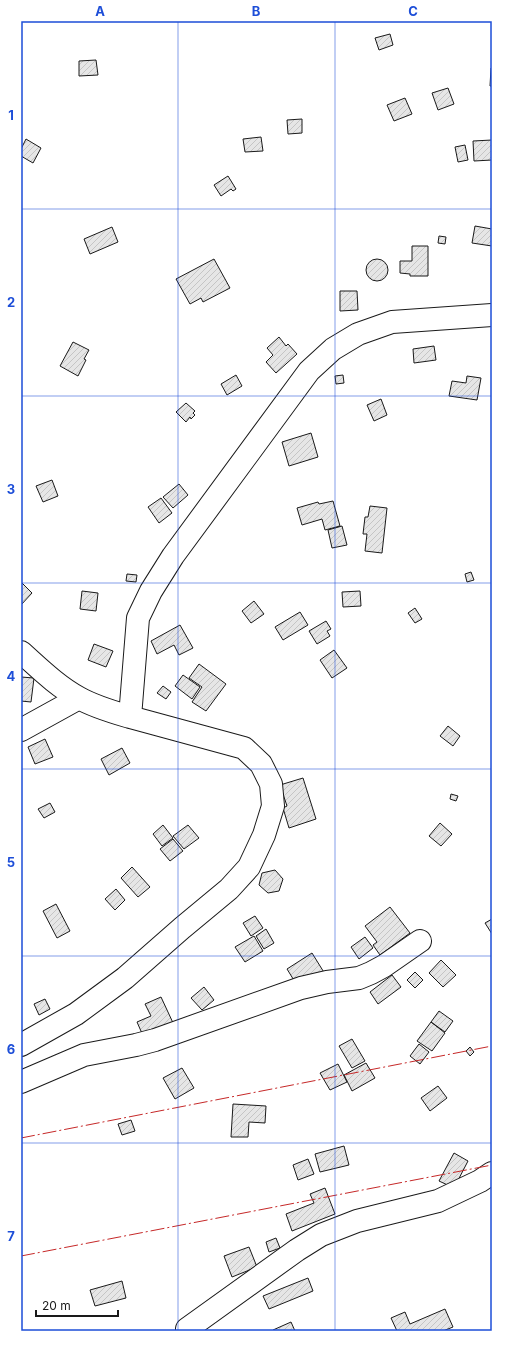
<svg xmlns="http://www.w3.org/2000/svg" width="513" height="1352" viewBox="0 0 513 1352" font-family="Inter,sans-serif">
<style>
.building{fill:url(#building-hatch);stroke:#1a1a1a}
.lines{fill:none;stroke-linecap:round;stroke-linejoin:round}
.minor-casing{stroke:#1a1a1a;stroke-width:24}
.minor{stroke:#fff;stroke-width:22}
.power{stroke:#c62828;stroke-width:1;stroke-dasharray:14 3 2 3;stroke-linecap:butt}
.grid{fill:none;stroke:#1d4ed8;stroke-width:1;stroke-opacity:0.55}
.neatline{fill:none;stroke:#1d4ed8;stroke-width:1.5}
.grid-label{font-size:13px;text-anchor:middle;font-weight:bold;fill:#1d4ed8}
</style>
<defs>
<pattern id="building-hatch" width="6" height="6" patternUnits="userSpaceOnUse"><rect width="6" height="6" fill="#e6e6e6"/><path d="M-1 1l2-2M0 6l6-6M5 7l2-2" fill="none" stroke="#c5c5c5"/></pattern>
</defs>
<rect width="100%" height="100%" fill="#fff"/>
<path class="building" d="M390,34L393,45L379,50L375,38Z
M96,60L98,75L79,76V61Z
M491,68H492V86H490Z
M448,88L454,104L438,110L432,93Z
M405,98L412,114L394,121L387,105Z
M302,119V133L288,134L287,120Z
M261,137L263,151L245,152L243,139Z
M26,139L41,148L33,163L21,156V149Z
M492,140V160L474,161L473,141Z
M465,145L468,160L458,162L455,147Z
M228,176L236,189L233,191L231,189L221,196L214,185Z
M475,226L492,229V246L472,243Z
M112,227L118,242L90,254L84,239Z
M439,236L446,237L445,244L438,243Z
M412,246H428V276H410V274L400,273V261H412Z
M214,259L230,288L203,302L201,298L190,304L176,279Z
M366 270a11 11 0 1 1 22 0a11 11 0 1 1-22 0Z
M340,291H357L358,310L340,311Z
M279,337L286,346L288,344L297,354L276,373L266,362L273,355L267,348Z
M73,342L89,350L84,359L86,360L78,376L60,366Z
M434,346L436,360L414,363L413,349Z
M236,375L242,386L227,395L221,384Z
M343,375L344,383L336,384L335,376Z
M467,376L481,378L477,400L449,396L452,381L466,383Z
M381,399L387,415L374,421L367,405Z
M186,403L195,411L193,413L195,415L191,419L190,417L186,422L176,412Z
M311,433L318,457L289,466L282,442Z
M52,480L58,496L43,502L36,486Z
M179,484L188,495L173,508L163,497Z
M161,498L172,513L159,523L148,507Z
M333,501L340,526L325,530L322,519L302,525L297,508L318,502L319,504Z
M370,506L387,508L382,553L365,551L367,534H363L365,517H368Z
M342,526L347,545L332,548L328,530Z
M471,572L474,580L467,582L465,574Z
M127,574L137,575L136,582L126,581Z
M21,582L32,593L21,605Z
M82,591L98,593L96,611L80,609Z
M360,591L361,606L343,607L342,592Z
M254,601L264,614L251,623L242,611Z
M415,608L422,619L415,623L408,613Z
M300,612L308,625L283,640L275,627Z
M326,621L331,629L327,631L330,636L317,644L309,631Z
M180,625L193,648L179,655L174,645L157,654L151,641Z
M94,644L113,651L106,667L88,660Z
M334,650L347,668L332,678L320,660Z
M199,664L226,684L206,711L192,702L202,687L189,678Z
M183,675L200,687L192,699L175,686Z
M21,677L34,678L31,702L21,701Z
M163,686L171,692L166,699L157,693Z
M448,726L460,736L453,746L440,736Z
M45,739L53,757L35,764L28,747Z
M122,748L130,763L109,775L101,759Z
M303,778L316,819L289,828L283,808L287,806L280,785Z
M451,794L458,796L456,801L450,799Z
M50,803L55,812L44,818L38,809Z
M440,823L452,834L441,846L429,836Z
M163,825L173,838L162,846L153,834Z
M188,825L199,838L184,849L173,836Z
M173,839L183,851L170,861L160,849Z
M132,867L150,887L138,897L121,878Z
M275,870L283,879L279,891L268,893L259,885L262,873Z
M116,889L125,900L115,910L105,899Z
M56,904L70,931L57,938L43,911Z
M390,907L410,933L380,955L373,945L377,942L365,926Z
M255,916L263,928L251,936L243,923Z
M492,919V934L485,923Z
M266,929L274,943L264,949L256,936Z
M254,936L263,951L245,962L235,947Z
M365,937L373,948L359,959L351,947Z
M312,953L325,974L313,982L308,975L295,982L287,969Z
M441,960L456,975L443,987L429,973Z
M415,972L423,980L415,988L407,980Z
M392,975L401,987L378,1004L370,992Z
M204,987L214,1000L202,1010L191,998Z
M161,997L174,1025L144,1038L137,1022L151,1016L145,1004Z
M45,999L50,1009L39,1015L34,1004Z
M439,1011L453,1021L445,1032L431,1022Z
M431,1022L445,1033L432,1051L417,1041Z
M352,1039L365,1061L352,1068L339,1046Z
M419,1044L429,1052L420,1064L410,1056Z
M470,1047L474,1052L470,1056L466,1051Z
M366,1063L375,1078L352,1091L344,1075Z
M338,1064L347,1082L330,1090L320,1073Z
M182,1068L194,1088L175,1099L163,1078Z
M438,1086L447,1098L430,1111L421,1098Z
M233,1104L266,1106L265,1123L249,1122L248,1137H231Z
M131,1120L135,1131L122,1135L118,1124Z
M344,1146L349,1165L320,1172L315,1154Z
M454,1153L468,1161L454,1188L439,1181Z
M308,1159L314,1174L298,1180L293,1165Z
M325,1188L335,1214L292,1231L286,1214L314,1203L310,1194Z
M276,1238L280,1248L269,1252L266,1242Z
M249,1247L257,1267L232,1277L224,1256Z
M308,1278L313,1291L269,1309L263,1296Z
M122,1281L126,1298L95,1306L90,1290Z
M445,1309L453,1327L443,1331H397L391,1318L405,1312L410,1324Z
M291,1322L295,1331H274L273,1330Z"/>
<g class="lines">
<g class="minor-casing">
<path id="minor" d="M21,652C39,668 57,686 79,698C95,707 113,712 130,717
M21,730L79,698
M21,1045L76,1014L125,978L182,928L229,889L249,867L264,835L273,806L271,784L261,764L244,748L130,717L138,618L151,591L173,556L309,371L333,349L358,334L392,322L492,315
M21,1082L84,1055L136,1045L155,1040L301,988L327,982L359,978L371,973L384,966L420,941
M187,1329L297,1250L321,1235L357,1221L438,1201L480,1181L492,1173"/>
</g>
<use href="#minor" class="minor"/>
<path class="power" d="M21,1138L492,1046
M21,1256L492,1165"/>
</g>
<path class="grid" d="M178,21V1331M335,21V1331M21,209H492M21,396H492M21,583H492M21,769H492M21,956H492M21,1143H492"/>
<rect width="513" height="1352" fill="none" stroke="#ffffff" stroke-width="44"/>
<path d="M36 1310v6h82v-6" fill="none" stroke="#1a1a1a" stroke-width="2"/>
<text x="42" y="1310" font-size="12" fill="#1a1a1a" stroke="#ffffff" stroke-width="3" paint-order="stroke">20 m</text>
<rect x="22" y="22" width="469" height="1308" class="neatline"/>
<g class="grid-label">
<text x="100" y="16">A</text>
<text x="256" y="16">B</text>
<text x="413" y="16">C</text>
<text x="11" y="120">1</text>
<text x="11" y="307">2</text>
<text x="11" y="494">3</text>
<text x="11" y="681">4</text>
<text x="11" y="867">5</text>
<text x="11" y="1054">6</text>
<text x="11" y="1241">7</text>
</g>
</svg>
